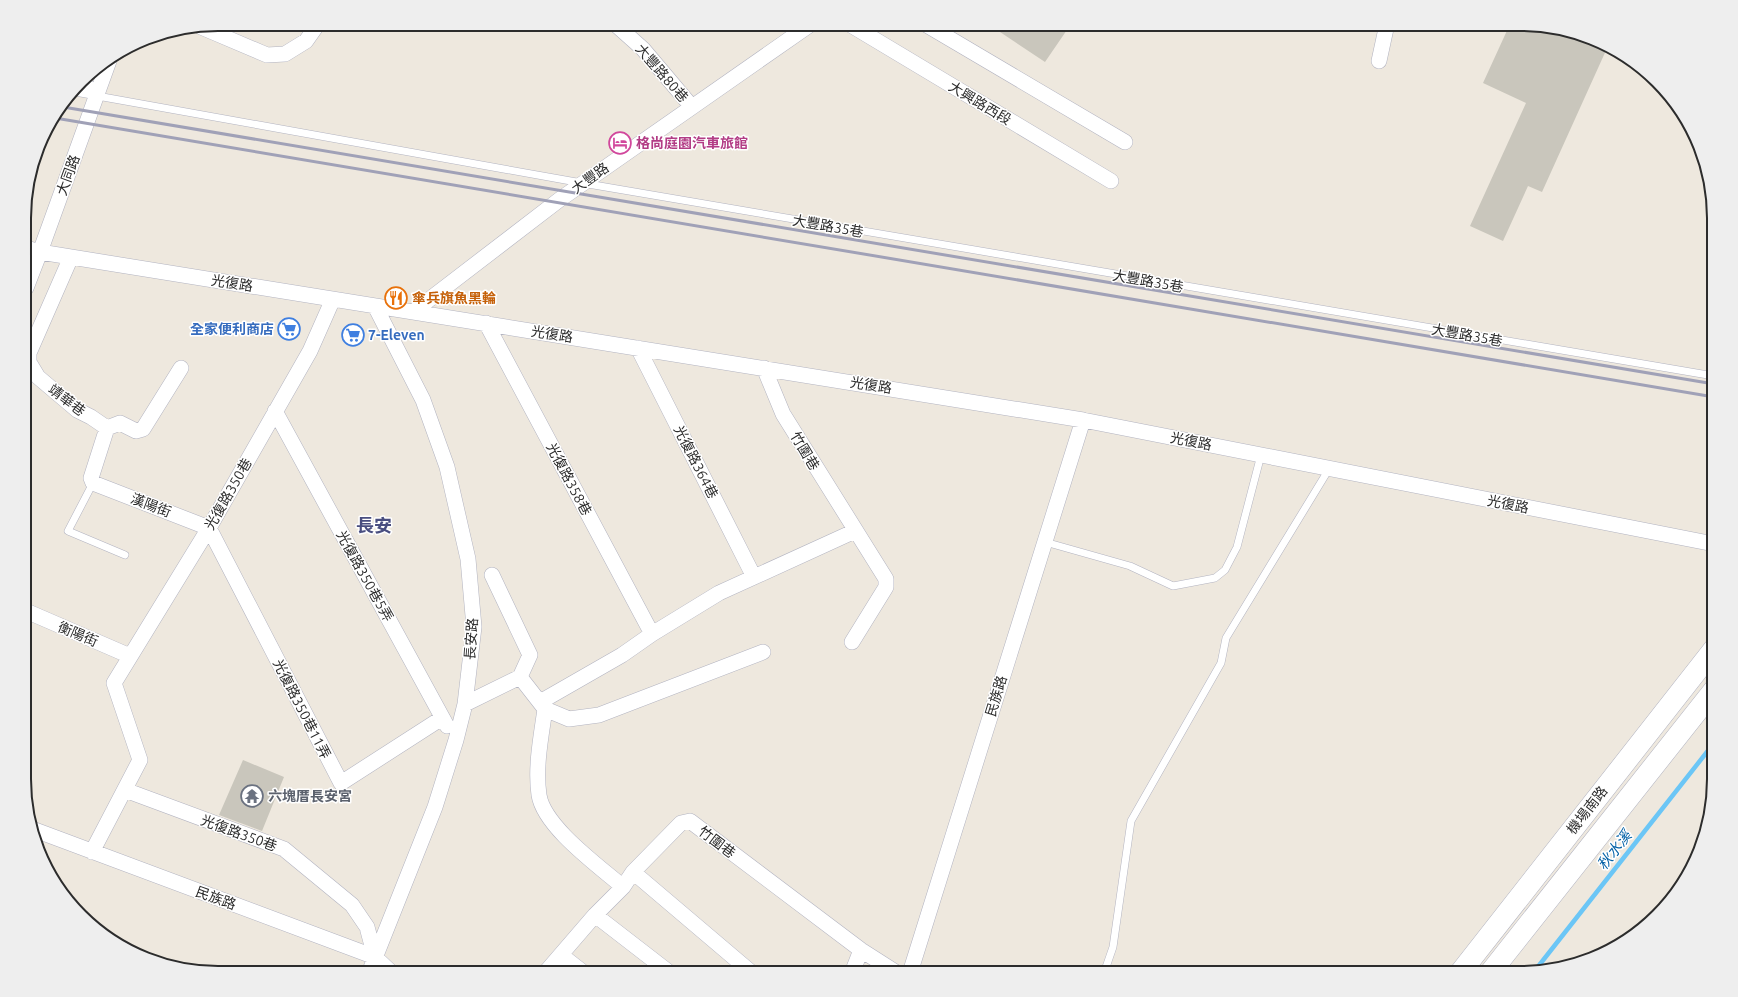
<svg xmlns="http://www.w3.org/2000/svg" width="1738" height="997" viewBox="0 0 1738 997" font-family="Ubuntu,'Noto Sans TC',sans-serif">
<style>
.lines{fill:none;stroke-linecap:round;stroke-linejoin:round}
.stream{stroke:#6bc6f6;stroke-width:4.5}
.building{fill:#c9c6bc}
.lane-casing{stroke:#b2b3c0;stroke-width:8}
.street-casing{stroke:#b2b3c0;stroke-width:16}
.secondary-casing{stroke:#b2b3c0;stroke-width:22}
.lane{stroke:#fff;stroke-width:7}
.street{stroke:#fff;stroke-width:15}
.secondary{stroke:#fff;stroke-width:21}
.rail{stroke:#a0a1b7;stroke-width:3}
.labels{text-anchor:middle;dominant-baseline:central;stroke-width:3;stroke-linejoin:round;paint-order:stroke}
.street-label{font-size:14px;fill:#2c2c2c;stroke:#fff}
.hotel-label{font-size:14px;font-weight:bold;fill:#b23c85;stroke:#fff;text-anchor:start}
.food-label{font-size:14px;font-weight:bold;fill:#c56008;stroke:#fff;text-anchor:start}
.shop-label{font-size:14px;font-weight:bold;fill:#366cbe;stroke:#fff;text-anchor:end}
.worship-label{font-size:14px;font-weight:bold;fill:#5b616d;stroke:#fff;text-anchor:start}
.water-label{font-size:15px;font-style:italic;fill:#0562a7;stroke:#fff}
.district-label{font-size:18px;font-weight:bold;fill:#494e80;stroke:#fff}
.rim{fill:none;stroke:#2c2c2c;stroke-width:2}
</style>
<rect width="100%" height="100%" fill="#eee8de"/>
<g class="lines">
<path class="stream" d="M1533,973L1714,743"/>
</g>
<path class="building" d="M988,24H1071L1045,62Z
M1510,24L1570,31L1608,46L1542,192L1528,186L1503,241L1470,226L1526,103L1483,83Z
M243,760L284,777L262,831L219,815Z"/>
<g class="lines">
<g class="lane-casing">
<path id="lane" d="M75,92L582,183L1714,376
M93,483L68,531L125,555
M1045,542L1130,566L1173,586L1215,578L1225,570L1237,547L1261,455
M1104,973L1113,947L1131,821L1221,663L1226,638L1329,469"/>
</g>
<g class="street-casing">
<path id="street" d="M615,24L643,49L692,107
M849,24L1111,181
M925,24L1125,142
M201,27L267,55L285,54L306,41L318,24
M1379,61L1387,24
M82,82L96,95
M26,248L40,252L1083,420L1714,544
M71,257L29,353V362L38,377L77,410L91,417L107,428
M26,288L40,252L109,61
M413,312L559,200L811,24
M486,323L652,634
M638,348L754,577
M764,368L783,414L886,579V587L852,642
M275,411L447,726
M107,428L91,478L93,483L209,528L341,783L442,718
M107,428L120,423L136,431L143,429L181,368
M492,575L530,655L520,677L545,709C541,737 535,767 539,795C544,827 599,866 623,887
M26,611L130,656
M540,702L622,655L652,634L719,593L855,531
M465,704L520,677
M545,709L569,719L599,715L763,652
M125,790L284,849L352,905L367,927L375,957
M35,830L375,957L392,973
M92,852L140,760L114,683L209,528L310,351L333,299
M633,872L752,973
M595,915L670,973
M561,955L584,973
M369,973L435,807L456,740L465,704L474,627L468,559L447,467L423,400L375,306
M545,973L595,915L623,887L633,872L681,823L690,821L861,950L897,973
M852,973L861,950
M910,973L1083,420"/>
</g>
<g class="secondary-casing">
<path id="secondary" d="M1460,973L1714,649
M1490,973L1714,690"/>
</g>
<use href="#lane" class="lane"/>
<use href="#street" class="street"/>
<use href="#secondary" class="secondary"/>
<path class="rail" d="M63,107L1714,384
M55,118L1714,397"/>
</g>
<defs>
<g id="hotel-ring" transform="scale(1.15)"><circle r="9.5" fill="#fff" stroke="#d1479c" stroke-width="1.5"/><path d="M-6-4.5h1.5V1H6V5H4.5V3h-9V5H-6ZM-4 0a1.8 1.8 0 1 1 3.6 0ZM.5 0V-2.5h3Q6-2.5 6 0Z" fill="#d1479c"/></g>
<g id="restaurant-ring" transform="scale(1.15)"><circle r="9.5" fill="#fff" stroke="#e8710a" stroke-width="1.5"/><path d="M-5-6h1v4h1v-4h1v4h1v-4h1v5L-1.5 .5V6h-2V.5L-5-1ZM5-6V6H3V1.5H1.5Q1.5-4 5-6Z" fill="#e8710a"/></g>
<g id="supermarket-ring" transform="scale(1.15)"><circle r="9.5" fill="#fff" stroke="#3f7fe0" stroke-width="1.5"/><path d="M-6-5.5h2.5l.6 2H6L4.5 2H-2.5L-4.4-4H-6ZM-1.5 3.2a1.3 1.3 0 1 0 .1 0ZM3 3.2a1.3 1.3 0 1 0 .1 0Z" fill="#3f7fe0"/></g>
<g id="temple-ring" transform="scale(1.15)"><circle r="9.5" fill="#fff" stroke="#6b7280" stroke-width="1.5"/><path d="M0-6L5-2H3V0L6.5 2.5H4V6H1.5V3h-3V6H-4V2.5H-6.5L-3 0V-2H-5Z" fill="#6b7280"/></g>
</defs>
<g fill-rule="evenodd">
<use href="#hotel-ring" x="620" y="143"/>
<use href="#restaurant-ring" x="396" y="298"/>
<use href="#supermarket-ring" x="289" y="329"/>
<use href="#supermarket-ring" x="353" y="335"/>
<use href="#temple-ring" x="252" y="796"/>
</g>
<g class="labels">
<g class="street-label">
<text transform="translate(662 73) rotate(49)">大豐路80巷</text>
<text transform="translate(980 103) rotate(31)">大興路西段</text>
<text transform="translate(68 175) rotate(-70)">大同路</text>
<text transform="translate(590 178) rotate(-35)">大豐路</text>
<text transform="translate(828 226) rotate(10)">大豐路35巷</text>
<text transform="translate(1148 281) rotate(10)">大豐路35巷</text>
<text transform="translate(232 283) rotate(9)">光復路</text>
<text transform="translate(552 334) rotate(9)">光復路</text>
<text transform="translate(1467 335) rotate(10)">大豐路35巷</text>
<text transform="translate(871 385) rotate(9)">光復路</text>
<text transform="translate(67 400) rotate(37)">靖華巷</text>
<text transform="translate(1191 441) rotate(11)">光復路</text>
<text transform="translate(805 451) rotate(59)">竹圍巷</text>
<text transform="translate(696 462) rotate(63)">光復路364巷</text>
<text transform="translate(569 479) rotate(62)">光復路358巷</text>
<text transform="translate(228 494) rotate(-60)">光復路350巷</text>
<text transform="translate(1508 504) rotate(11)">光復路</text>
<text transform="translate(151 505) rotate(21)">漢陽街</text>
<text transform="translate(365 576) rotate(61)">光復路350巷5弄</text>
<text transform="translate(78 634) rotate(23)">衡陽街</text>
<text transform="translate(471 639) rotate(-86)">長安路</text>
<text transform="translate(996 696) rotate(-73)">民族路</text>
<text transform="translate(302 709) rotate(63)">光復路350巷11弄</text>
<text transform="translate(1587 810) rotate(-52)">機場南路</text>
<text transform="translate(239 833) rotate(20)">光復路350巷</text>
<text transform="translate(717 842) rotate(37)">竹圍巷</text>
<text transform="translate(216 898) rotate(20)">民族路</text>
</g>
<g class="hotel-label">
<text x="636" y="143">格尚庭園汽車旅館</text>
</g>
<g class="food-label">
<text x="412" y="298">傘兵旗魚黑輪</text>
</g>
<g class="shop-label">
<text x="274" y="329">全家便利商店</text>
<text x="368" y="335" text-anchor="start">7-Eleven</text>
</g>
<g class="worship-label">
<text x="268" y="796">六塊厝長安宮</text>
</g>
<g class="water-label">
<text transform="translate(1614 850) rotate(-52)">秋水溪</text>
</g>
<g class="district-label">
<text x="374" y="525">長安</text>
</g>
</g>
<path d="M0 0H1738V997H0ZM218 31H1520A187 187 0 0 1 1707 218V779A187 187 0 0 1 1520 966H218A187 187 0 0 1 31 779V218A187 187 0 0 1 218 31Z" fill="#eee" fill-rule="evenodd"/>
<path class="rim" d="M218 31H1520A187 187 0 0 1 1707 218V779A187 187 0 0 1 1520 966H218A187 187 0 0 1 31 779V218A187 187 0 0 1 218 31Z"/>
</svg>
